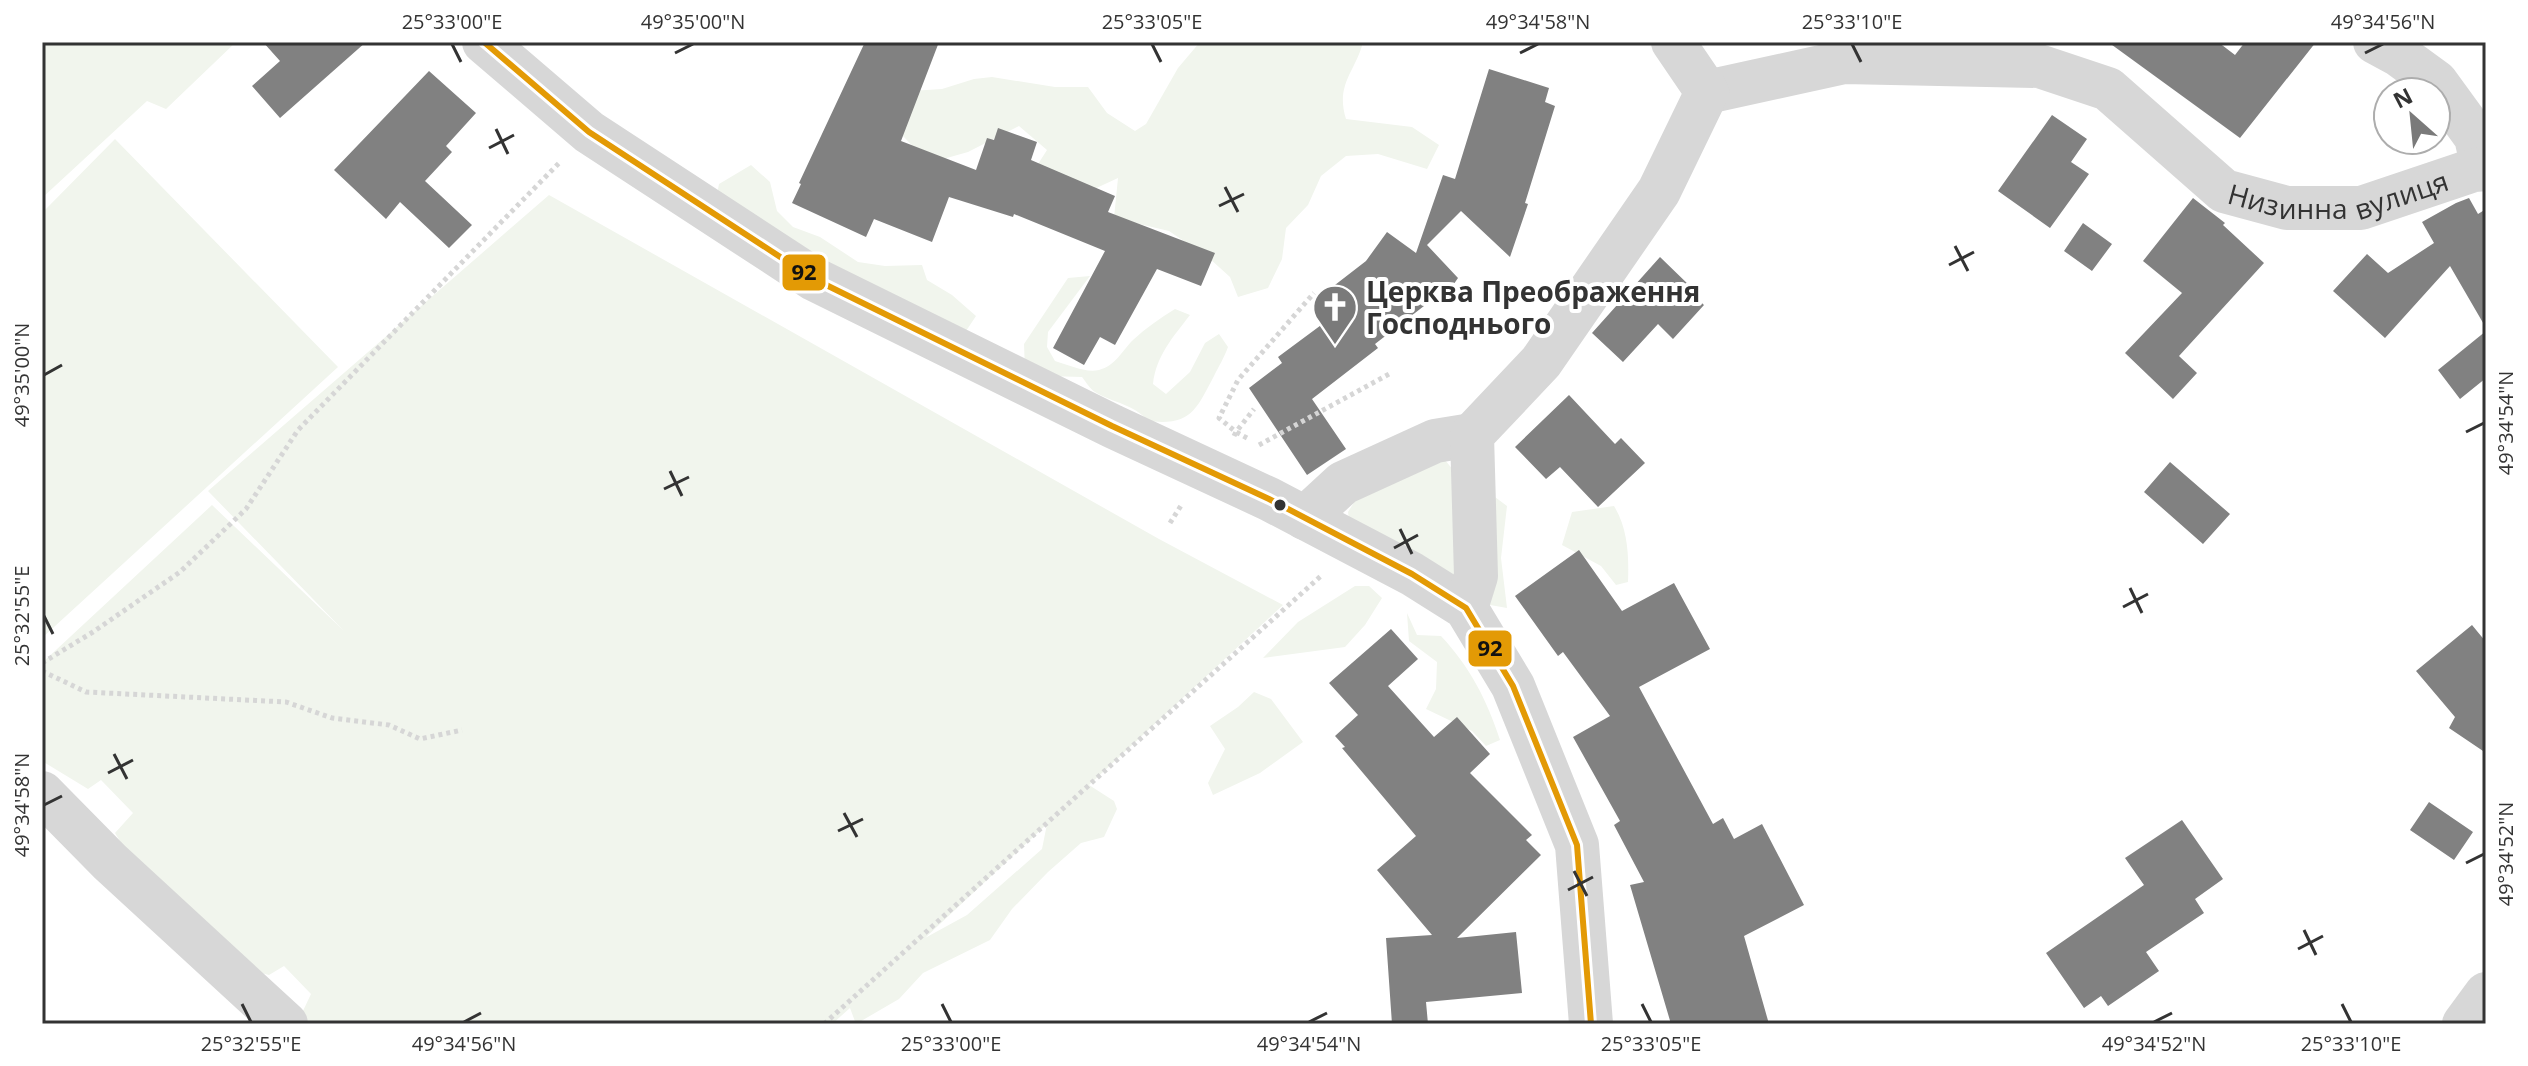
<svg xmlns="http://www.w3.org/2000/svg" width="2528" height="1066" viewBox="0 0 2528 1066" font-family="'Open Sans',sans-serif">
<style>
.green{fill:#f1f5ed;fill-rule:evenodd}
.building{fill:#818181}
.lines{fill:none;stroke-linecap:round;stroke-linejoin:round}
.path{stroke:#d6d6d6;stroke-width:5;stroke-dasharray:4 4;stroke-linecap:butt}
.minor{stroke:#d7d7d7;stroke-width:44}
.bus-1-casing{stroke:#fff;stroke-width:12}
.bus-1{stroke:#e39a05;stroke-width:6}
.ticks{fill:none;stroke:#333;stroke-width:3}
.bus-dot{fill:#333;stroke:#fff;stroke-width:3}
.labels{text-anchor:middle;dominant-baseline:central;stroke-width:8;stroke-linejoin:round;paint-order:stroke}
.street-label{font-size:28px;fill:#333;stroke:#fff}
.poi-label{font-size:28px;font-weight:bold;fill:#333;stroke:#fff;text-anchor:start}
.line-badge{stroke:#fff;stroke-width:3}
.pale-badge-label{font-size:22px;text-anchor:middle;font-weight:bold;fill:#111}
.neatline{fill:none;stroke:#333;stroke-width:3}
.ticks-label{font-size:20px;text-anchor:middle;fill:#333}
</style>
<rect width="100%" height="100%" fill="#fff"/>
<path class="green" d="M42,42H236L166,109L147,101L42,198Z
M1200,42H1363C1356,71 1335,84 1346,119L1412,127L1439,145L1427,169L1378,154L1346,156L1321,176L1308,205L1286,228L1282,259L1268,288L1238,297L1230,277L1209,258L1169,231L1114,218L1118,178L1077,197L1031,175L1047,150L1019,126L968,152L929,163L902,135L911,91L942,89L974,79L992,77L1055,87H1088L1107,113L1135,131L1146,124L1178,68Z
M115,139L338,367L42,638V213Z
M751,165L770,182L777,211L793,227L820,237L858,262L885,266L922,265L927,280L952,295L976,316L964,334L714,210L719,184Z
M549,195L1159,539L1283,605L1089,785L1114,801L1117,809L1104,837L1081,843L1048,872L1012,909L990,940L923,973L899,999L856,1024L850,1008L832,1024H307L302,1013L311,994L284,966L269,975L249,970L142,877L115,833L133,813L101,780L88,789L42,761V663L212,505L344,631L208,491ZM1047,824L1042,849L967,915L925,938Z
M1090,276L1048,332L1047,347L1055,361C1069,365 1085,373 1099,370C1115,366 1122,351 1133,340C1146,328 1160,318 1175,309L1190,315C1173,337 1156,356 1153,384L1166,394L1190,372L1205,343L1219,334L1228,347C1224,358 1219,366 1214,376C1196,410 1191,426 1148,421C1134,404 1113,403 1095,392C1090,389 1086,382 1082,377L1048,376L1025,371L1024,344L1068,278Z
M1445,460L1458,476L1457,579L1350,526L1348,512L1358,496Z
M1495,497L1507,506L1501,558L1507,608L1479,603Z
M1614,506C1628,529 1629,556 1628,582L1616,585L1601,566L1562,545L1572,512Z
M1355,586H1369L1382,598L1365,625L1345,647L1263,658L1298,622Z
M1407,613L1417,635L1441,636C1470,667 1487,700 1500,740L1486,746L1472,731L1426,709L1436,689L1437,662L1409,641Z
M1254,692L1271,699L1303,742L1260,773L1213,795L1208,783L1225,749L1210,726L1238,707Z"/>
<path class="building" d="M263,42H366L280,118L252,86L280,61Z
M865,42H939L901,141L976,170L987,138L994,140L998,128L1037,142L1031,160L1115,196L1108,212L1215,253L1201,286L1157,269L1115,345L1100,337L1084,365L1053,348L1105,251L1014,214L1013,217L949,197L932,242L874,219L866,237L792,203L801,184L799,183Z
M2108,42H2218L2235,55L2245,42H2316L2240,138Z
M1489,69L1549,88L1545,102L1555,106L1525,203L1528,204L1510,257L1461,211L1427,245L1458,278L1440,304L1433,299L1375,344L1378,348L1312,399L1346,449L1307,475L1249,388L1282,363L1278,357L1336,314L1322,295L1366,261L1387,232L1416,253L1443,175L1455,179Z
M429,71L476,113L446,146L452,152L425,181L472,225L449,248L400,202L386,219L334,170Z
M2052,115L2087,139L2071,162L2089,174L2050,228L1998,191Z
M2193,198L2225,223L2223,225L2264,263L2179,356L2197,373L2173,399L2125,353L2182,293L2143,261Z
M2469,198L2478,214L2486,209V328L2450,266L2385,338L2333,291L2367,254L2388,273L2434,243L2422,222L2456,203Z
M2083,223L2112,244L2092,271L2064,251Z
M1660,257L1692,288L1689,291L1704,305L1673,339L1658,324L1623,362L1592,333Z
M2486,331V378L2460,399L2438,370Z
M1569,395L1615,444L1621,438L1645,463L1598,507L1560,467L1546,479L1515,447Z
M2170,462L2230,514L2203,544L2144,492Z
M1579,550L1622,611L1674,583L1710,649L1639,687L1713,824L1723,818L1734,839L1762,824L1804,905L1744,936L1769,1024H1671L1630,885L1644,882L1614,825L1620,821L1573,737L1610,716L1563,652L1558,656L1515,596Z
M2472,625L2486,642V753L2449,728L2455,717L2416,671Z
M1391,629L1418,659L1388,686L1434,737L1457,717L1490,754L1470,773L1532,835L1526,840L1541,855L1457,938L1516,932L1522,993L1426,1002L1428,1024H1392L1386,938L1432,935L1377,870L1416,836L1342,748L1345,747L1335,736L1358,715L1329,683Z
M2429,802L2473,832L2454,860L2410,830Z
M2182,820L2223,879L2195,899L2204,913L2146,952L2159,971L2108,1006L2101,996L2084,1008L2046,953L2144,885L2125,858Z"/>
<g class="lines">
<path class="path" d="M1234,436L1236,432L1219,418L1238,380L1314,293
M1247,438L1236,432L1254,409
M1259,445L1391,373
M1170,523L1182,504
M42,663L93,632L180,572L246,509L298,430L560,162
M42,671L86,692L286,702L332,718L389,725L420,739L462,730
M824,1024L1322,575"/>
<g class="minor">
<path d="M484,42L589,132L814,279L1112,426L1269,499L1412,574L1466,608L1513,686L1577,845L1591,1024"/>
<path d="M2375,42L2399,55L2436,82L2476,137L2483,169"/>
<path id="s1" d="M1707,92L1844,62L2039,66L2108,89L2224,191L2287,208H2361L2474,170L2486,169"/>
<path d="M1305,518L1343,483L1435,441L1472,435"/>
<path d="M1466,608L1476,576L1472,435L1541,362L1659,191L1707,92L1673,42"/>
<path d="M42,793L110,862L286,1024"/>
<path d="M2464,1024L2486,994"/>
</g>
<g class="bus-1-casing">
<path id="bus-1" d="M484,42L589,132L814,279L1112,426L1269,499L1412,574L1466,608L1513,686L1577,845L1591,1024"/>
</g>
<use href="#bus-1" class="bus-1"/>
</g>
<path class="ticks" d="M452,44L461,62M1152,44L1161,62M1852,44L1861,62M675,53L693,44M1520,53L1538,44M2365,53L2383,44M496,129L508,154M489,148L514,135M1225,187L1238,212M1219,206L1244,194M1955,246L1968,271M1949,265L1974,252M44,375L62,365M2466,432L2484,423M670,471L682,496M664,489L689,477M1400,529L1412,554M1394,548L1418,535M2130,588L2142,613M2123,607L2148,594M44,616L53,634M114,754L127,779M108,773L133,760M44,805L62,796M844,813L857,837M838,831L863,819M2466,863L2484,854M1574,871L1587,896M1568,890L1593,877M2304,930L2316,955M2298,949L2323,936M242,1004L251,1022M942,1004L951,1022M1642,1004L1651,1022M2342,1004L2351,1022M464,1022L481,1013M1309,1022L1327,1013M2154,1022L2172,1013"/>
<defs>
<g id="church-pin" transform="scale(2.3)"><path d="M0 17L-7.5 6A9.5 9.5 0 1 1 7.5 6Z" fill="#7a7a7a" stroke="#fff"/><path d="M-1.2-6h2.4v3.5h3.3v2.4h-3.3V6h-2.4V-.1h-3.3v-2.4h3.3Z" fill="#fff"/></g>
</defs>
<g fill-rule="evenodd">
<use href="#church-pin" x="1335" y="307"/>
</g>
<circle class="bus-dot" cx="1280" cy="505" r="7"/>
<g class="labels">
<g class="street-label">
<text stroke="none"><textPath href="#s1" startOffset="680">Низинна вулиця</textPath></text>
</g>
<g class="poi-label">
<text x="1366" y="291">Церква Преображення<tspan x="1366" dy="32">Господнього</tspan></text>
</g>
</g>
<g class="line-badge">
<rect x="781" y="253" width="46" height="39" rx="8" fill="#e39a05"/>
<rect x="1467" y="629" width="46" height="39" rx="8" fill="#e39a05"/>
</g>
<g class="pale-badge-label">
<text x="804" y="280">92</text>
<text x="1490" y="656">92</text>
</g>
<rect width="2528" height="1066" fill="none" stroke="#ffffff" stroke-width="88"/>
<g transform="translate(2412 116) rotate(333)"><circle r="38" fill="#ffffff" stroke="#adadad" stroke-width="2"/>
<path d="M0-6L14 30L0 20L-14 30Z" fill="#7a7a7a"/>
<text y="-12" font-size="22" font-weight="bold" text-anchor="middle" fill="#333333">N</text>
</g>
<rect x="44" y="44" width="2440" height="978" class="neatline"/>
<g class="ticks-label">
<text x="452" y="29">25°33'00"E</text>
<text x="693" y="29">49°35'00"N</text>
<text x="1152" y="29">25°33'05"E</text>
<text x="1538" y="29">49°34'58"N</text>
<text x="1852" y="29">25°33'10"E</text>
<text x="2383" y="29">49°34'56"N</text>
<text transform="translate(22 375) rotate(-90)" y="7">49°35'00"N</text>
<text transform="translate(2506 423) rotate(-90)" y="7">49°34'54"N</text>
<text transform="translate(22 616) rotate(-90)" y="7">25°32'55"E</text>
<text transform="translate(22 805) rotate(-90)" y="7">49°34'58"N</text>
<text transform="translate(2506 854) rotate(-90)" y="7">49°34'52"N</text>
<text x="251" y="1051">25°32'55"E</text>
<text x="464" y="1051">49°34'56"N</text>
<text x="951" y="1051">25°33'00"E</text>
<text x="1309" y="1051">49°34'54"N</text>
<text x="1651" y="1051">25°33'05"E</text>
<text x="2154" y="1051">49°34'52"N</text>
<text x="2351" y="1051">25°33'10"E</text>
</g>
</svg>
